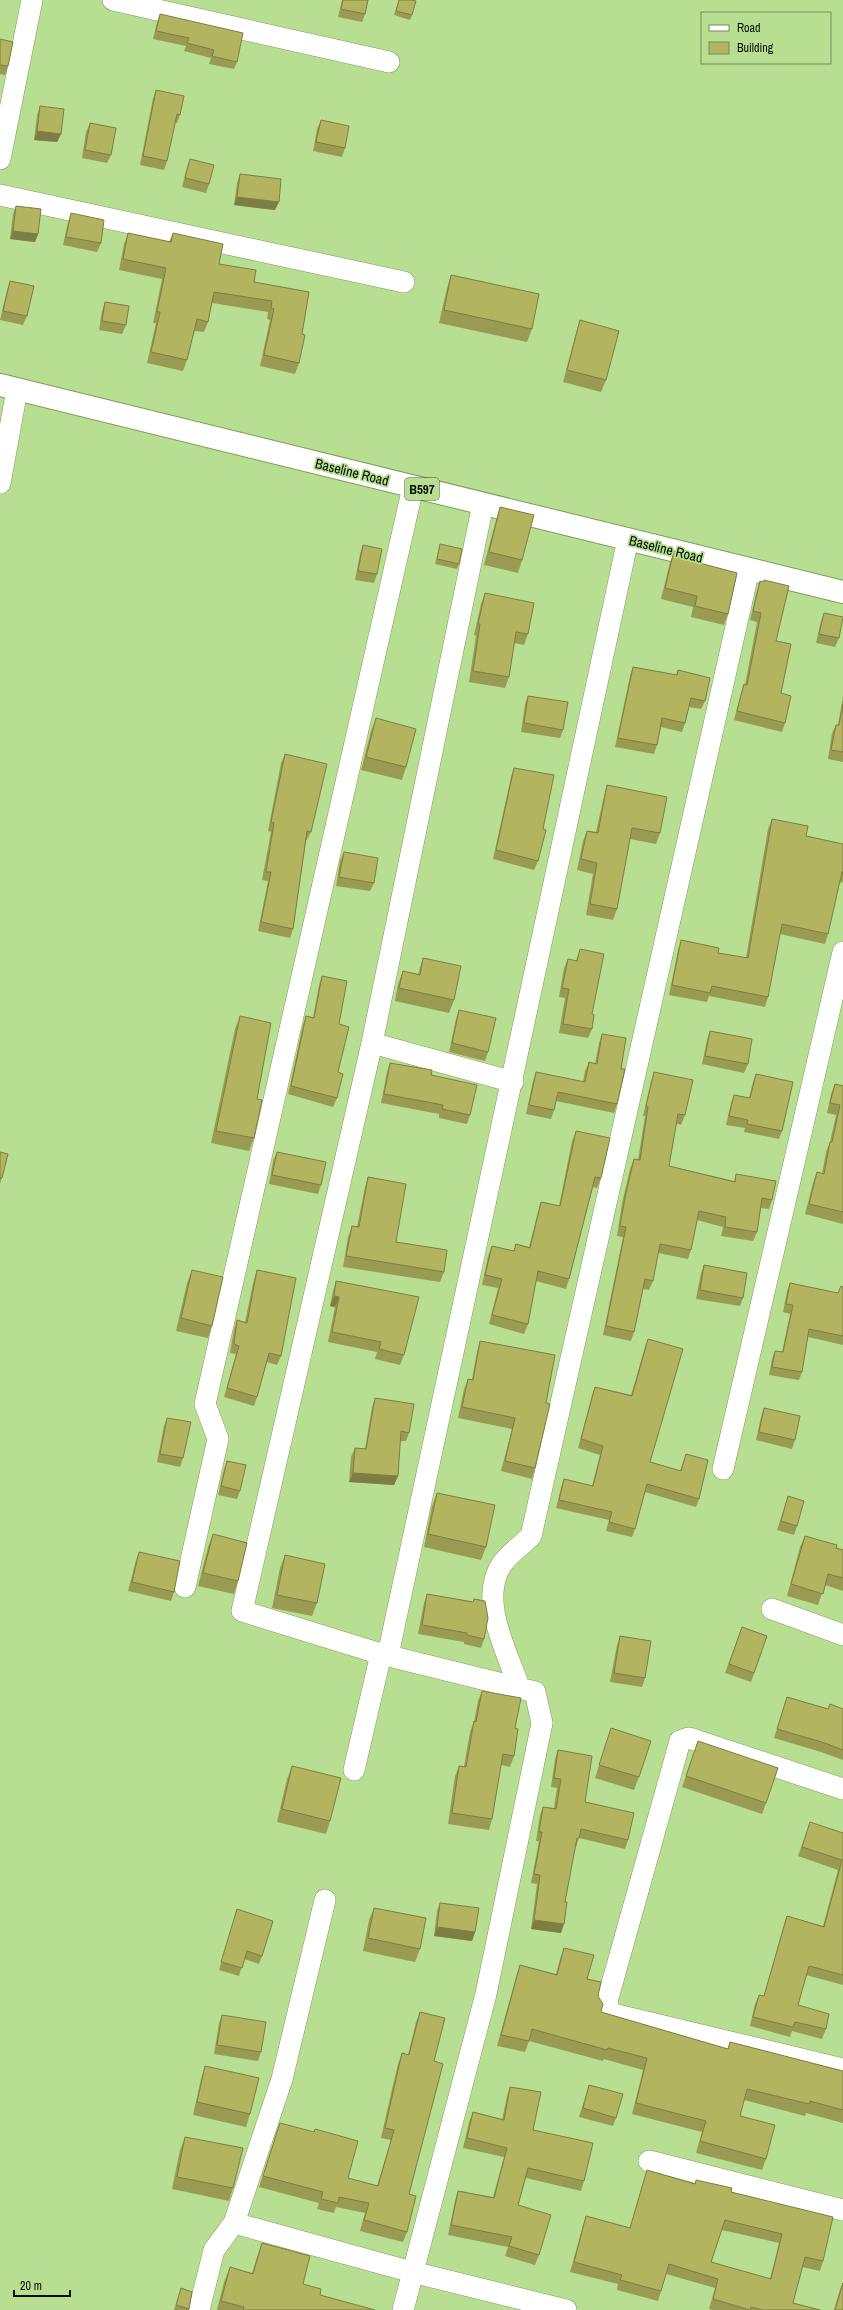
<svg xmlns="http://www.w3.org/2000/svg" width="843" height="2310" viewBox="0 0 843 2310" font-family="'Archivo Narrow',sans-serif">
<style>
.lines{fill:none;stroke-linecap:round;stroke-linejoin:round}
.minor-casing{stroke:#7c9f56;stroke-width:22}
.primary-casing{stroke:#7c9f56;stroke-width:24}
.minor{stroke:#fff;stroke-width:21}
.primary{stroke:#fff;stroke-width:22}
.wall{fill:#999b53;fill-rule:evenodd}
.shaded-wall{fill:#7d7e43}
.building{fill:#b2b460;stroke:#7d7e43;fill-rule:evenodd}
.labels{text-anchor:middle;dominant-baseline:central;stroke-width:3.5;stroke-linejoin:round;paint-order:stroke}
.shield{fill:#b8de92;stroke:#3b4e2c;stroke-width:1}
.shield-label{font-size:13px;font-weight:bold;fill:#051000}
.street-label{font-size:14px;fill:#051000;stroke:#b8de92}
</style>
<rect width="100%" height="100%" fill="#b8de92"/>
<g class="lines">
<g class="minor-casing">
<path id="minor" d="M113,0L389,62
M0,159L32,0
M0,195L404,282
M0,483L17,390
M372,1043L513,1082
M723,1469L843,952
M185,1587L218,1439L205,1404L413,487
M772,1609L843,1635
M388,1655L628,539
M519,1687C507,1651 478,1600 502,1564C509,1554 522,1545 531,1536L749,569
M354,1770L381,1654
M843,1789L689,1738L680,1741L606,2005L613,2014L843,2069
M649,2161L843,2210
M234,2223L412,2272L566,2310
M199,2310L214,2250L234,2223L282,2079L325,1900
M403,2310L486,1994L542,1723L535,1692L381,1654L242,1611L372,1043L483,504"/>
</g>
<g class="primary-casing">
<path id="primary" d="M0,385L843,592"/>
</g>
<use href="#minor" class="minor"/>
<use href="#primary" class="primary"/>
</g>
<path class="wall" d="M342,0H368L365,14L362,22L338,17Z
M399,0L412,15L410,20L394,15Z
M160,14L237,62L234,69L209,64L211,58L184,51L186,46L153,39L157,22Z
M0,39L8,66L5,75L0,74Z
M156,90L180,115L177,123H175L167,161L164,170L140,165L153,98Z
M40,106L61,134L57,142L34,140L37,115Z
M321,120L345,148L342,157L313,151L317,129Z
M90,123L111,155L107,163L82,158L86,132Z
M190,159L209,184L206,193L182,187L187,167Z
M240,174L275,210L234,205L237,183Z
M16,206L38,234L35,242L10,239L13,214Z
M71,213L101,243L97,252L63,245L68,222Z
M128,233L169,242L173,233L219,264L254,282L309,292L302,334L299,363L295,374L260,366L270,320L267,319L268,312L212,303L208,322L204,332L194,331L187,360L183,371L147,363L156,323H153L162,279L119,270L124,244Z
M451,275L532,329L527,342L439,323L447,288Z
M10,281L27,316L23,325L0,320L7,290Z
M105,302L126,325L122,334L99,330L102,311Z
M580,320L606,380L601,392L563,382L576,333Z
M500,507L522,560L518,573L484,565L496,520Z
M440,544L459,564L457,569L435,564Z
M363,545L377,574L374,583L355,580L360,554Z
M674,551L696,562L728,614L724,625L691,617L693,607L661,599L670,562Z
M760,581L776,641L781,693L785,723L782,732L734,720L741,693L744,684L745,685L757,622L750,620L757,590Z
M485,593L528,634L524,645L514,643L509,677L505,688L469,682L476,636L474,635L481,604Z
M824,613L839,638L835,647L816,643L821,621Z
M633,667L676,675L678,670L705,701L701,709L689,707L685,723L682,732L661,727L657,745L654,754L615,747L630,676Z
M528,696L563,730L560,738L521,732L525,704Z
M843,696V762L828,759L832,733L836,725H838Z
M376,718L406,767L402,780L361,770L371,731Z
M285,754L311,832L307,840H306L293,929L290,938L258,931L268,881L262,880L271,832L268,831L281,763Z
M514,768L543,829L538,861L534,870L493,859L511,777Z
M607,785L660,833L656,844L630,839L617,909L613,920L586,915L593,874L577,870L583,841L587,831L596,832L604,796Z
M772,819L806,836L843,844V880L842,883L839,882L828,934L825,944L780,934L768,997L765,1007L709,996L707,1002L669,995L678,950L681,940L718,953L746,958L768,829Z
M344,852L374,883L370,891L336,886L340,861Z
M580,949L592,1014V1029L588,1038L559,1033L565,998L559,997L564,968L568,959L576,961Z
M423,958L454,1000L449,1013L395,1001L398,984L403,971L418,974Z
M322,976L339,1024L337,1098L333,1107L288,1094L303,1025L306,1016L313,1018L319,985Z
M459,1010L488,1052L485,1061L449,1052L456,1019Z
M240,1016L257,1099L254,1138L249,1151L211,1143L235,1029Z
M710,1031L748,1064L744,1073L702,1064L707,1040Z
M602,1034L621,1069L617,1104L614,1113L556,1101L554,1110L551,1119L526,1114L533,1081L536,1072L583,1082L585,1071L589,1062L595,1064L599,1043Z
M390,1063L431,1075L470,1115L467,1124L439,1118V1114L381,1103L387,1072Z
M654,1072L685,1115L681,1125L676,1123L669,1166L734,1181L736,1174L772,1200L769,1209L761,1208L757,1232L753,1241L721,1236L723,1227L697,1220L691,1250L688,1259L658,1253L653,1281L649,1290L643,1289L634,1332L631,1341L603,1335L623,1237L617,1236L622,1203L630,1169L634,1159L638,1160L645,1116H643L651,1081Z
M756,1074L782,1131L779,1139L744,1132L745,1128L726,1125L731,1103L734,1095L749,1098L753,1082Z
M835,1084L843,1086V1224L805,1214L813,1183L817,1172L822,1174L826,1152L830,1142L836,1115L827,1113L831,1094Z
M576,1131L601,1178L597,1188L593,1187L569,1279L566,1289L536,1281L528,1324L524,1334L489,1324L498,1288L482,1285L488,1256L492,1246L514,1251L516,1244L529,1247L538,1212L541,1202L559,1206L572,1141Z
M0,1152L2,1178L0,1184Z
M277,1152L321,1185L318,1194L269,1184L273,1161Z
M368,1177L396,1242L444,1272L440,1282L343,1267L348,1237L352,1226L357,1227L365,1187Z
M704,1265L743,1298L740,1306L696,1299L701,1273Z
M192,1270L212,1326L208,1338L176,1331L187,1283Z
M257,1270L281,1356L277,1365L267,1362L257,1397L254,1406L224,1397L236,1354L230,1353L234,1329L237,1320L245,1322L254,1279Z
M336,1281L404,1355L400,1365L375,1359L377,1352L328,1342L335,1307L330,1306L333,1291Z
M790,1283L838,1293L841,1286L843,1287V1345L808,1337L802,1372L799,1380L769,1375L772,1359L775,1351L782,1352L790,1314L783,1312L787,1291Z
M648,1339L650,1462L680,1471L686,1454L699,1499L696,1507L645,1492L635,1529L632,1537L606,1531L609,1520L556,1508L561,1488L564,1479L592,1486L600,1455L578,1448L592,1395L595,1387L631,1395L645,1347Z
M480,1341L546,1403L535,1468L532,1479L501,1471L512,1429L458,1418L464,1389L468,1379H472L477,1352Z
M375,1398L409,1433L406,1441H400L398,1476L394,1485L349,1482L351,1457L355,1448L365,1449L372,1407Z
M764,1408L795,1440L792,1449L756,1440L761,1417Z
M167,1418L183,1458L180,1467L157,1462L164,1426Z
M227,1461L240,1491L237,1499L218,1495L224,1469Z
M437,1493L486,1547L481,1560L424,1547L432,1506Z
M788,1496L797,1526L794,1535L777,1530Z
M213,1534L238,1581L234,1594L198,1586L208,1547Z
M805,1536L843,1550V1591L825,1585L818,1605L787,1596L800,1547Z
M139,1552L174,1592L171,1601L128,1591L136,1560Z
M285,1555L317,1603L312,1616L272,1608L280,1568Z
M427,1594L473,1602L474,1599L484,1639L481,1648L464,1644V1642L418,1634L424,1603Z
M742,1627L767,1636L751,1682L725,1673Z
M620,1636L645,1678L642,1687L610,1682L617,1645Z
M482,1691L515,1728L514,1756L510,1767L501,1765L492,1819L489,1830L448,1824L455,1776L459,1766H464L470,1732L474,1721V1722L478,1701Z
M787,1697L828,1709H843V1760L821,1752L774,1738Z
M611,1728L639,1777L634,1790L595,1778Z
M698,1741L766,1803L762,1814L682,1787Z
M558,1750L585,1802L628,1840L625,1849L579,1838L576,1847H575L565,1902L561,1933L531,1929L537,1884L531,1883L539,1841H536L540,1815L543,1807L554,1808L557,1788L551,1787L555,1759Z
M292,1766L330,1821L326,1834L277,1822L287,1779Z
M807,1831L843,1833V1985L806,1975L798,2005L826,2029L822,2039L792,2031L790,2037L750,2026L755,2004L759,1995L764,1996L784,1925L787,1916L823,1926L838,1870L798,1856Z
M440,1903L475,1932L472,1941L434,1936L437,1911Z
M374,1908L420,1949L415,1962L363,1951L369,1920Z
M237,1909L262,1956L259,1964L244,1959L239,1976L219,1970Z
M564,1948L587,1979L598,1996L601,2012L728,2049L730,2042L843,2071V2123L806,2113L805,2116L744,2100L740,2116L766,2159L762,2170L696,2153L702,2132L632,2114L643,2070L604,2059L603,2061L529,2041L525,2052L497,2046L516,1977L520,1965L556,1974L560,1959Z
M420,2012L434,2061L409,2194L407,2232L403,2242L360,2231L365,2213L336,2207L334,2213L317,2209L319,2203L259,2187L280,2123L348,2178L377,2186L391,2140L381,2138L392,2089L398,2064L402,2053L408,2055L416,2022Z
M222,2015L261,2052L258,2061L214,2054L219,2023Z
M205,2066L250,2114L246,2127L193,2115L201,2079Z
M589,2085L616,2118L613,2126L579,2117Z
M510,2087L533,2130L584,2181L581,2191L526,2178L518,2205L539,2255L535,2265L505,2256L508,2247L448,2235L455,2201L458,2191L493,2197L504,2157L463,2148L469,2122L473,2112L502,2120L507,2096Z
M185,2137L233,2188L229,2201L172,2189L180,2150Z
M647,2170L695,2183L696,2180L731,2192L823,2261L820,2271L802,2267L793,2303L820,2310H713L709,2309L715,2288L666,2274L661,2291L658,2301L617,2290L618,2284L570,2272L583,2226L586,2216L630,2228L644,2179ZM722,2230L779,2243L770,2279L711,2262Z
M262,2243L303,2284L320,2295L375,2310H217L224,2282L230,2267L252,2273L257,2257Z
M843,2282V2310H834L840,2289Z
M181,2288L192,2292L189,2310H174Z"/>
<path class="shaded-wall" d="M37,131L61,134L57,142L34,140Z
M237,197L279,202L275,210L234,205Z
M13,231L38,234L35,242L10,239Z
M334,1296L339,1297L335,1307L330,1306Z
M353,1473L398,1476L394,1485L349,1482Z
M534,1920L564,1924L561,1933L531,1929Z
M437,1927L475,1932L472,1941L434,1936Z"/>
<path class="building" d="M343,0H368L365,14L341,9Z
M399,0H411L416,1L412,15L396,11Z
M160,14L243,33L237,62L212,56L214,50L187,43L189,38L156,31Z
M0,39L13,42L8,66L0,65Z
M156,90L184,96L180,115L177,114L167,161L143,156Z
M40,106L64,109L61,134L37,131Z
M321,120L349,126L345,148L316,142Z
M90,123L116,128L111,155L85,150Z
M190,159L214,165L209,184L185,178Z
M240,174L281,179L279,202L237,197Z
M16,206L41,209L38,234L13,231Z
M71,213L104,220L101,243L66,237Z
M128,233L171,242L173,233L223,244L219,264L256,270L254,282L309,292L302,334L305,335L299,363L264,355L274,309L271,308L272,301L214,292L208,322L197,319L187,360L151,352L160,312H157L166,268L123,259Z
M451,275L539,294L532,329L444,310Z
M10,281L34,286L27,316L3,311Z
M105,302L129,306L126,325L102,321Z
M580,320L619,331L606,380L567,370Z
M500,507L534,515L522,560L489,552Z
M440,544L462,549L459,564L437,559Z
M363,545L382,549L377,574L358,571Z
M674,551L697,557L696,562L737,573L728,614L695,606L697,596L665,588Z
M764,580L789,586L776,641L791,644L781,693L791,696L785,723L737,711L744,684L747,685L761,613L753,611L760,581L763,582Z
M485,593L534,603L528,634L516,632L509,677L473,671L480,624H478Z
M824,613L843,617L839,638L819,634Z
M633,667L677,675L678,670L710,678L705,701L691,698L685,723L662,718L657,745L618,738Z
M528,696L568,702L563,730L524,723Z
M843,704V752L831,750L836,725H839Z
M376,718L416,729L406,767L366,757Z
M285,754L327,764L311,832L307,831L293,929L261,922L271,872H266L274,823L271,822Z
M514,768L554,775L543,829L546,830L538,861L496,850Z
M607,785L667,797L660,833L632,828L617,909L590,904L597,863L581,859L587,831L598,833Z
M772,819L808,826L806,836L843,844V872H842L828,934L782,924L768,997L712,986L710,993L672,985L681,940L719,948L718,953L748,958Z
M344,852L378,858L374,883L339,877Z
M580,949L604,954L592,1014L594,1015L592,1029L563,1024L569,989L562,988L568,959L577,961Z
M423,958L461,966L454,1000L399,988L403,971L420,975Z
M322,976L347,981L339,1024L349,1027L338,1072L343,1074L337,1098L291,1086L306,1016L314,1018Z
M459,1010L496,1018L488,1052L452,1043Z
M240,1016L271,1023L257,1099L262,1100L254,1138L216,1131Z
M710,1031L752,1039L748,1064L705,1056Z
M602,1034L626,1038L621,1069H625L617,1104L558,1092L554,1110L529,1105L536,1072L585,1082L589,1062L597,1064Z
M390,1063L432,1070L431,1075L477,1085L470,1115L442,1109L443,1105L384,1094Z
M654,1072L693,1080L685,1115L678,1114L669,1166L735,1182L736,1174L776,1181L772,1200L762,1198L757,1232L725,1227L726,1217L699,1211L691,1250L660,1244L653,1281L645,1279L634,1332L606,1326L626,1227L620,1226L626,1193L634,1159L640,1160L648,1107L646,1106Z
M756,1074L793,1082L782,1131L747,1124L748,1120L729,1116L734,1095L750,1098Z
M835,1084L843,1086V1212L809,1204L817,1172L824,1174L830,1142H832L840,1105L830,1103Z
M576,1131L610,1138L601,1178L595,1177L569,1279L538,1271L528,1324L492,1315L502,1279L485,1275L492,1246L514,1251L516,1244L530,1248L541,1202L560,1206Z
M0,1152L8,1154L2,1178H0Z
M277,1152L326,1162L321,1185L272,1175Z
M368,1177L406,1184L396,1242L447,1250L444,1272L346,1256L352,1226L359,1227Z
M704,1265L747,1273L743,1298L700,1290Z
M192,1270L223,1277L212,1326L181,1318Z
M257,1270L296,1278L281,1356L269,1353L257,1397L227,1388L239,1346L234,1344L237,1320L247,1323Z
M336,1281L419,1297L404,1355L379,1349L381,1342L332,1332L339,1297L334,1296Z
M790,1283L838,1293L841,1286L843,1287V1336L809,1329L802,1372L772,1367L775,1351L783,1352L793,1305L786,1304Z
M648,1339L683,1349L650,1462L681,1471L686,1454L708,1460L699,1499L647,1484L635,1529L609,1522L612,1512L559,1500L564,1479L593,1486L603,1446L581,1439L595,1387L632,1396Z
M480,1341L555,1355L546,1403L550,1404L535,1468L505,1461L515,1418L462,1407L468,1379L473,1380Z
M375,1398L414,1404L409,1433L401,1431L398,1476L353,1473L355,1448L366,1449Z
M764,1408L800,1416L795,1440L759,1432Z
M167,1418L191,1422L183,1458L160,1454Z
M227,1461L246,1465L240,1491L221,1486Z
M437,1493L495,1505L486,1547L428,1534Z
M788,1496L804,1501L797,1526L781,1521Z
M213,1534L247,1543L238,1581L203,1573Z
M805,1536L837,1545L836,1548L843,1550V1578L828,1574L823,1594L791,1584Z
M139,1552L180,1561L174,1592L132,1582Z
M285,1555L325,1564L317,1603L277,1595Z
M427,1594L473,1602L474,1599L485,1601L488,1618L484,1639L467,1635V1633L422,1625Z
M742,1627L767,1636L754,1673L729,1664Z
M620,1636L651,1641L645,1678L614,1673Z
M482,1691L521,1698L515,1728L518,1729L514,1756L503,1754L492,1819L452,1813L459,1766L466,1767L474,1721L476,1722Z
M787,1697L828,1709L830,1704L843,1709V1750L825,1743L777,1729Z
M611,1728L651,1741L639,1777L599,1765Z
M698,1741L778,1768L766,1803L686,1776Z
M558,1750L592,1756L585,1802L634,1813L628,1840L581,1829L579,1838H577L565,1902H567L564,1924L534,1920L540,1875L534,1874L542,1832H539L543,1807L556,1809L561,1779L554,1778Z
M292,1766L341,1778L330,1821L282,1809Z
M810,1822L843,1833V1975L809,1966L798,2005L829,2014L826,2029L795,2022L793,2027L753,2017L759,1995L764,1996L787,1916L824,1927L842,1860L802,1847Z
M440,1903L479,1908L475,1932L437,1927Z
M374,1908L426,1918L420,1949L368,1938Z
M237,1909L273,1921L262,1956L247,1951L242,1968L221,1962Z
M564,1948L594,1955L587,1979L601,1982L598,1996L603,2004L601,2012L728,2049L730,2042L843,2071V2110L810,2101L809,2104L747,2089L740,2116L775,2125L766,2159L700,2141L706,2121L636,2103L647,2058L608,2048L607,2050L532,2029L529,2041L501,2035L520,1965L557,1975Z
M420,2012L445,2018L434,2061L443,2064L409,2194L416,2196L407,2232L364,2220L369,2203L339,2197L338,2203L321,2199L323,2192L263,2176L280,2123L314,2132L315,2129L358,2141L348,2178L378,2186L394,2130L385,2128L396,2079L402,2053L409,2055Z
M222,2015L266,2022L261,2052L217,2045Z
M205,2066L259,2078L250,2114L197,2102Z
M589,2085L623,2094L616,2118L583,2108Z
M510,2087L541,2092L533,2130L593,2143L584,2181L528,2168L518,2205L551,2215L539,2255L509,2246L512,2237L451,2225L458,2191L494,2198L507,2148L467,2138L473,2112L504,2120Z
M185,2137L243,2148L233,2188L177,2177Z
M647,2170L695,2184L696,2180L732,2188L731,2192L833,2217L823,2261L805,2257L793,2303L820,2310H763L751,2307L750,2310L713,2299L718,2279L669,2264L661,2291L620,2280L622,2275L574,2262L586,2216L630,2228ZM725,2220L782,2234L771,2279L711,2262Z
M262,2243L310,2256L303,2284L321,2289L320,2295L375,2310H243L244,2307L221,2301L230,2267L253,2274Z
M843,2283V2310H835Z
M181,2288L192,2292L189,2309L176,2305Z"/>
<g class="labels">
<rect class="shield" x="405" y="478" width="34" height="22" rx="3"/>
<g class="shield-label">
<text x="422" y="489">B597</text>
</g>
<g class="street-label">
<text transform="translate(352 472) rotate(14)">Baseline Road</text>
<text transform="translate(666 549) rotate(14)">Baseline Road</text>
</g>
</g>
<rect x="701" y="12" width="130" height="52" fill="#b8de92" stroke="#708c58"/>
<rect x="709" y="25" width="20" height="6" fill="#ffffff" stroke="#708c58"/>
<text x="737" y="32" font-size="12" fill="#051000">Road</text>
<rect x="709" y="42" width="20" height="12" fill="#b2b460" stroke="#708c58"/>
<text x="737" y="52" font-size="12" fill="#051000">Building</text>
<path d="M14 2290v6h56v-6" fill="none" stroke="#051000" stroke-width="2"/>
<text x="20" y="2290" font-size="12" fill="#051000" stroke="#b8de92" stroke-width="3" paint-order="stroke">20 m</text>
</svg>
